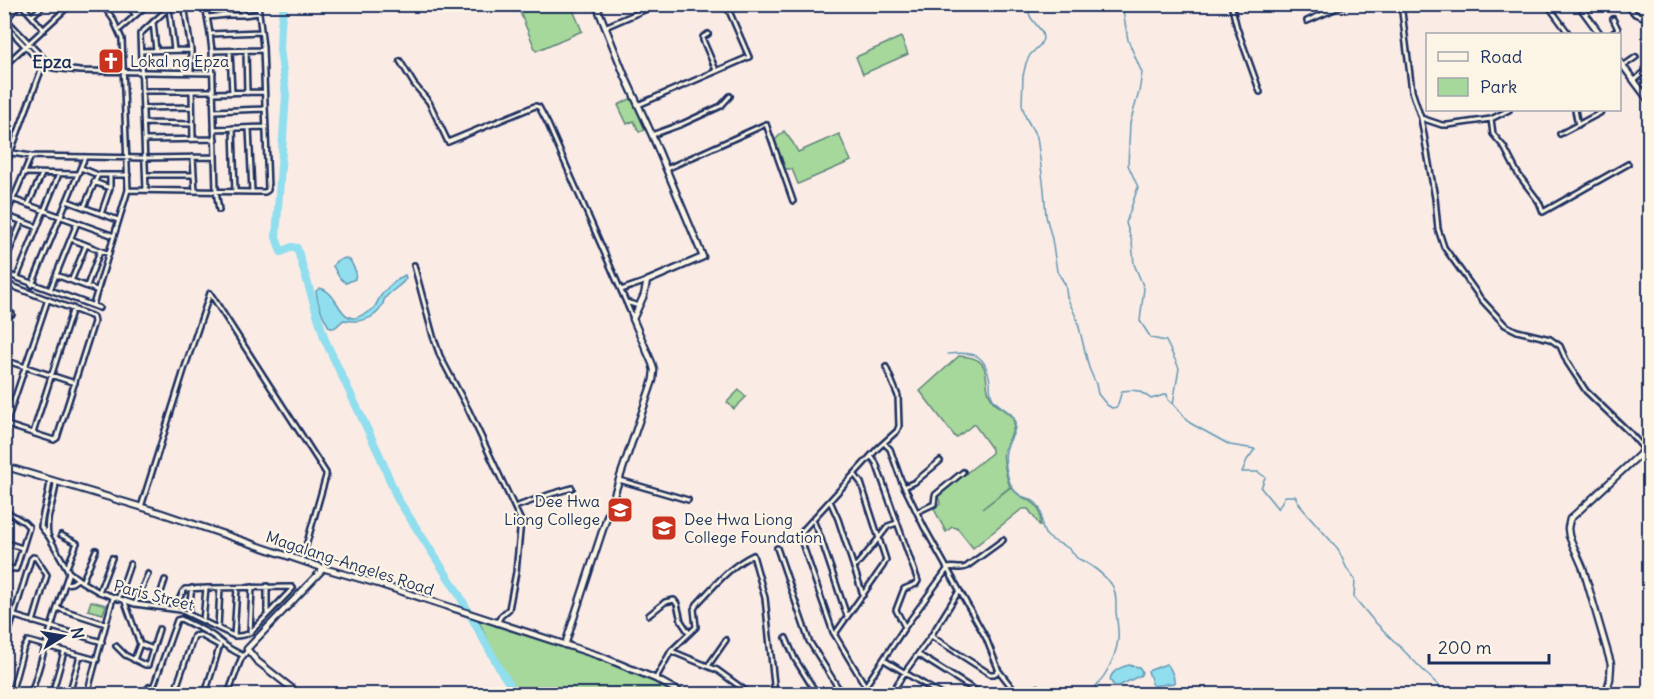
<svg xmlns="http://www.w3.org/2000/svg" width="1654" height="699" viewBox="0 0 1654 699" font-family="Delius,sans-serif">
<style>
.green{fill:#a5d89a;stroke:#60847c;stroke-width:1.5}
.water{fill:#90deee;stroke:#6198b4;stroke-width:1.5}
.lines{fill:none;stroke-linecap:round;stroke-linejoin:round}
.stream{stroke:#6198b4;stroke-width:1.5}
.river{stroke:#90deee;stroke-width:8}
.minor-casing{stroke:#1b2f5e;stroke-width:8}
.tertiary-casing{stroke:#1b2f5e;stroke-width:9}
.secondary-casing{stroke:#1b2f5e;stroke-width:9}
.minor{stroke:#fcf5e5;stroke-width:3}
.tertiary{stroke:#fcf5e5;stroke-width:4.5}
.secondary{stroke:#fcf5e5;stroke-width:4.5}
.labels{text-anchor:middle;dominant-baseline:central;stroke-width:4.5;stroke-linejoin:round;paint-order:stroke}
.poi-label{font-size:16px;fill:#1b2f5e;stroke:#fcf5e5;text-anchor:start}
.street-label{font-size:16px;fill:#1b2f5e;stroke:#fcf5e5}
.neighbourhood-label{font-size:18px;font-weight:bold;fill:#1b2f5e;stroke:#fcf5e5}
</style>
<rect width="100%" height="100%" fill="#faebe5"/>
<filter id="ink" filterUnits="userSpaceOnUse"><feTurbulence type="fractalNoise" baseFrequency=".0167" numOctaves="2"/><feDisplacementMap in="SourceGraphic" scale="12" xChannelSelector="R" yChannelSelector="G"/><feConvolveMatrix kernelMatrix="1 2 1 2 8 2 1 2 1" color-interpolation-filters="sRGB"/></filter>
<g filter="url(#ink)">
<path class="green" d="M517,5H571L582,31L536,51Z
M901,37L908,54L863,74L856,57Z
M634,97L647,129L639,132L634,121L627,124L618,105Z
M784,131L793,143L798,152L839,134L851,161L798,184L792,169H785L775,140Z
M959,356C999,357 979,384 993,401C999,409 1014,413 1014,424C1014,434 1007,441 1004,450C1002,458 1007,479 1010,487L982,509L1011,487C1025,506 1043,495 1040,526L1029,510L1028,509H1022L973,548L957,528L952,527L946,532L934,509L940,504L938,495L992,453V449L974,424L956,438L920,391Z
M739,390L746,397L734,409L727,402Z
M91,601L106,605L103,614L88,610Z
M477,618L584,652L635,671L682,694H520C501,675 490,643 477,618Z"/>
<path class="water" d="M345,258L350,260L356,272L355,279L346,283L339,277L333,266L336,261Z
M405,275L406,278L404,281C399,287 391,291 386,297C382,302 385,300 382,306C375,320 358,323 344,320C338,323 336,331 329,327C322,315 317,304 316,291L320,288C337,292 338,316 353,318C356,318 359,317 362,315C381,307 373,304 383,293C389,286 397,279 405,275Z
M1166,664C1170,666 1175,678 1174,683L1153,686L1148,671Z
M1129,665L1139,667L1142,671L1141,675L1119,686H1114L1110,680C1111,671 1121,667 1129,665Z"/>
<g class="lines">
<path class="stream" d="M1025,4L1031,18L1042,32L1043,39L1040,45L1030,55L1026,63L1023,76L1022,105L1026,118L1037,137L1044,189L1046,216L1052,239L1057,271L1065,284L1067,297L1077,319L1089,368L1096,384L1098,394L1107,405L1112,408L1117,407L1122,391C1138,389 1138,390 1151,399L1167,394L1168,400L1173,404
M1119,4L1123,11L1128,40L1142,73L1139,92L1130,123L1128,165L1138,187L1126,223L1132,242L1134,264L1144,288L1140,321L1151,338L1166,341L1179,368L1173,404L1190,423L1230,445L1255,449L1247,460L1242,472H1258L1265,477L1261,488L1278,509L1285,496H1295L1302,508L1338,549L1347,569L1355,580L1354,597L1373,620L1447,694
M948,354C974,351 986,354 990,382C990,387 990,395 993,399C999,408 1013,411 1015,421C1017,432 1008,441 1006,451C1004,461 1007,478 1012,487C1019,499 1029,496 1037,504C1046,514 1037,528 1048,537C1054,542 1062,544 1068,548C1072,551 1074,555 1077,558C1078,559 1084,561 1085,562C1092,566 1101,573 1107,579C1117,588 1116,600 1116,612C1117,621 1119,631 1118,640C1115,660 1104,680 1088,694"/>
<path class="river" d="M284,4L281,25L280,49L286,95L276,237L281,252L292,247L297,248L325,340L380,456L397,498L457,591L501,671L516,694"/>
<g class="minor-casing">
<path id="minor" d="M21,4L44,30
M127,4L135,14
M184,4L191,50V72
M205,4L210,34L212,51L216,191L219,210
M241,4L243,15L259,13
M1231,4L1237,28L1260,92
M1401,4L1412,91L1421,118L1435,198L1438,229L1444,247L1481,299L1505,325L1517,331L1550,339L1560,346L1567,362L1586,391L1630,433L1644,449
M1547,4L1569,34
M1626,4L1635,14L1646,18L1650,22
M169,8L174,50
M227,15H243
M32,16L45,4
M4,17L48,63
M208,17L227,15L225,4
M7,18L20,4
M1307,21L1346,4
M153,22L156,50
M4,24L43,65L53,68L80,71L213,73
M605,27L658,4
M119,30L148,4
M210,34L261,32
M708,34L703,37V40L716,70
M1612,34L1618,29L1613,19
M246,50L247,93
M141,51L191,50
M212,51L263,50
M230,51L232,93
M400,61L414,84L429,102L448,142L535,106L539,107L548,124L633,318
M4,66L71,4
M1623,66L1636,57
M1635,80L1650,67
M142,91H213
M192,91L193,139
M213,93L264,92
M638,105L749,57L726,4
M143,108L192,107
M1575,110L1578,125
M214,111L265,109
M1421,118L1442,125H1448L1491,119L1509,110
M1491,119L1493,134L1504,147L1518,174L1539,202L1543,212L1628,164
M144,123L193,124
M233,128L235,192
M249,128L252,192
M214,129L266,127
M1560,134L1600,113L1602,110
M652,135L682,124L721,106L730,96
M145,140L215,139
M4,147L12,153L31,156L145,158L215,157
M193,157L195,191
M81,168L98,175H128
M666,169L766,124L793,201
M4,170L43,65L47,61
M25,173L78,174
M146,175H194
M94,182L110,188
M128,190L252,192H265L268,190L263,47L258,4
M146,190L140,34L173,4
M4,196L114,236
M67,201L118,220
M28,205L42,174
M84,207L98,175
M101,214L110,188V175
M7,216L37,227
M4,221L31,156
M71,239L109,254
M4,264L22,221
M414,265L433,336L440,356L468,409L521,521L516,572L509,609L501,616L497,623
M4,273L99,308
M56,275L96,290
M17,277L59,174
M72,279L86,245
M4,283L91,316L93,317L94,322L57,438L54,440L4,424
M32,285L85,157
M87,286L100,251
M50,290L77,223
M621,290L647,281
M210,293L326,473V476L302,560
M626,302L639,306
M93,305L128,190L122,39L113,19L102,4
M4,316L12,314
M4,360L75,383
M6,424L48,299
M33,433L73,308
M884,443L890,449L901,480L924,527L986,638L999,671L1017,694
M871,456L876,463L918,581L916,584L904,589L896,610L905,627
M50,480C49,497 42,511 41,527L49,537L69,572L82,582L99,592L135,604L180,610L234,636C240,636 244,636 250,633L293,588L292,587L206,588L185,589L182,593L175,609
M619,480L688,500
M904,487L915,482L940,461
M830,501L838,519L863,595
M141,507L184,370L210,293
M515,507L551,494L572,488
M4,510L24,522L29,527L16,569L4,568
M917,512L934,504L935,495L963,472
M813,520L820,536L847,616
M48,535C45,515 55,502 56,482
M61,535L77,543L67,567
M4,542L22,548
M777,548L809,641L842,694
M854,568C866,554 878,540 888,526L897,523
M82,582L96,550
M65,584L72,583L78,579
M267,586V613
M99,592L112,558
M4,595L7,599L4,607
M118,599L130,564
M125,602L140,644L134,660
M135,604L148,574
M156,607L165,580
M57,608L106,624
M188,613L192,588
M649,615L665,602L674,600L677,604L681,621L689,633
M15,616L102,642
M203,621L206,588
M218,628L220,588
M250,633L252,587
M835,634L883,566L886,560L861,483L855,475
M234,636L237,588
M931,636L990,674H994L999,671
M786,638L795,659L817,694
M140,644L153,649
M116,646L125,655L145,665H148L159,629
M4,648L31,559L33,557L36,558L47,575L33,622
M671,651L717,670L750,694
M919,655L981,694
M884,660L940,694
M708,666L726,640
M656,678L671,651L696,627L694,609L697,604C715,585 730,566 753,555L765,598L775,694
M149,687L166,694
M866,687L833,632L800,537L804,529L878,448L897,431L899,426L898,396L886,367
M11,694L23,650L28,641L97,660
M31,694L57,608L69,572
M52,694L64,652
M69,694L80,656
M87,694L113,598
M144,694L148,688L154,685L177,620L181,619C191,625 208,631 217,639C227,647 230,649 242,655
M174,694L194,636L200,635L220,646
M205,694L220,645
M228,694L241,659L248,650
M860,694L905,627L948,568C954,566 960,570 966,567L1003,540
M891,694L905,672L931,636L959,591
M1031,694L1038,688"/>
</g>
<g class="tertiary-casing">
<path id="tertiary" d="M1578,4L1600,34
M1620,62L1650,102
M565,645L619,480L653,380L654,370L652,363L633,319L644,295L647,281L703,257L652,135L624,74L596,4
M299,694L257,661L247,649L324,568
M1606,694L1610,679L1611,664L1583,568L1569,536L1568,528L1570,519L1650,445"/>
</g>
<g class="secondary-casing">
<path id="secondary" d="M4,466L158,512L326,569L379,584L600,656L656,679L683,694"/>
</g>
<use href="#minor" class="minor"/>
<use href="#tertiary" class="tertiary"/>
<use href="#secondary" class="secondary"/>
</g>
</g>
<defs>
<g id="church-square" transform="scale(1.35)"><rect x="-9" y="-9" width="18" height="18" rx="4" fill="#c8321e" stroke="#fcf5e5"/><path d="M-1.2-6h2.4v3.5h3.3v2.4h-3.3V6h-2.4V-.1h-3.3v-2.4h3.3Z" fill="#fff"/></g>
<g id="university-square" transform="scale(1.35)"><rect x="-9" y="-9" width="18" height="18" rx="4" fill="#c8321e" stroke="#fcf5e5"/><path d="M0-5L7-2L0 1L-7-2ZM-4 1L0 2.5L4 1V4Q0 6-4 4Z" fill="#fff"/></g>
</defs>
<g fill-rule="evenodd">
<use href="#church-square" x="111" y="61"/>
<use href="#university-square" x="620" y="510"/>
<use href="#university-square" x="664" y="528"/>
</g>
<g class="labels">
<g class="poi-label">
<text x="130" y="61">Lokal ng Epza</text>
<text x="600" y="501" text-anchor="end">Dee Hwa<tspan x="600" dy="18">Liong College</tspan></text>
<text x="684" y="519">Dee Hwa Liong<tspan x="684" dy="18">College Foundation</tspan></text>
</g>
<g class="street-label">
<text transform="translate(350 563) rotate(18)">Magalang-Angeles Road</text>
<text transform="translate(154 595) rotate(14)">Paris Street</text>
</g>
<g class="neighbourhood-label">
<text x="52" y="61">Epza</text>
</g>
</g>
<rect width="1654" height="699" fill="none" stroke="#fcf5e5" stroke-width="24"/>
<rect x="12" y="12" width="1630" height="675" fill="none" stroke="#1b2f5e" stroke-width="2" filter="url(#ink)"/>
<rect x="1426" y="33" width="195" height="78" fill="#fcf5e5" stroke="#a2a6af" stroke-width="1.5"/>
<rect x="1438" y="52" width="30" height="9" fill="#fcf5e5" stroke="#a2a6af" stroke-width="1.5"/>
<text x="1480" y="63" font-size="18" fill="#1b2f5e">Road</text>
<rect x="1438" y="78" width="30" height="18" fill="#a5d89a" stroke="#a2a6af" stroke-width="1.5"/>
<text x="1480" y="93" font-size="18" fill="#1b2f5e">Park</text>
<g transform="translate(63 636) rotate(79)" stroke="#fcf5e5" stroke-width="4.5" paint-order="stroke">
<path d="M0-4.5L10 22L0 15L-10 22Z" fill="#1b2f5e"/>
<text y="-9" font-size="16" font-weight="bold" text-anchor="middle" fill="#1b2f5e">N</text>
</g>
<path d="M1429 654v9h120v-9" fill="none" stroke="#1b2f5e" stroke-width="3"/>
<text x="1438" y="654" font-size="18" fill="#1b2f5e" stroke="#fcf5e5" stroke-width="4.5" paint-order="stroke">200 m</text>
</svg>
